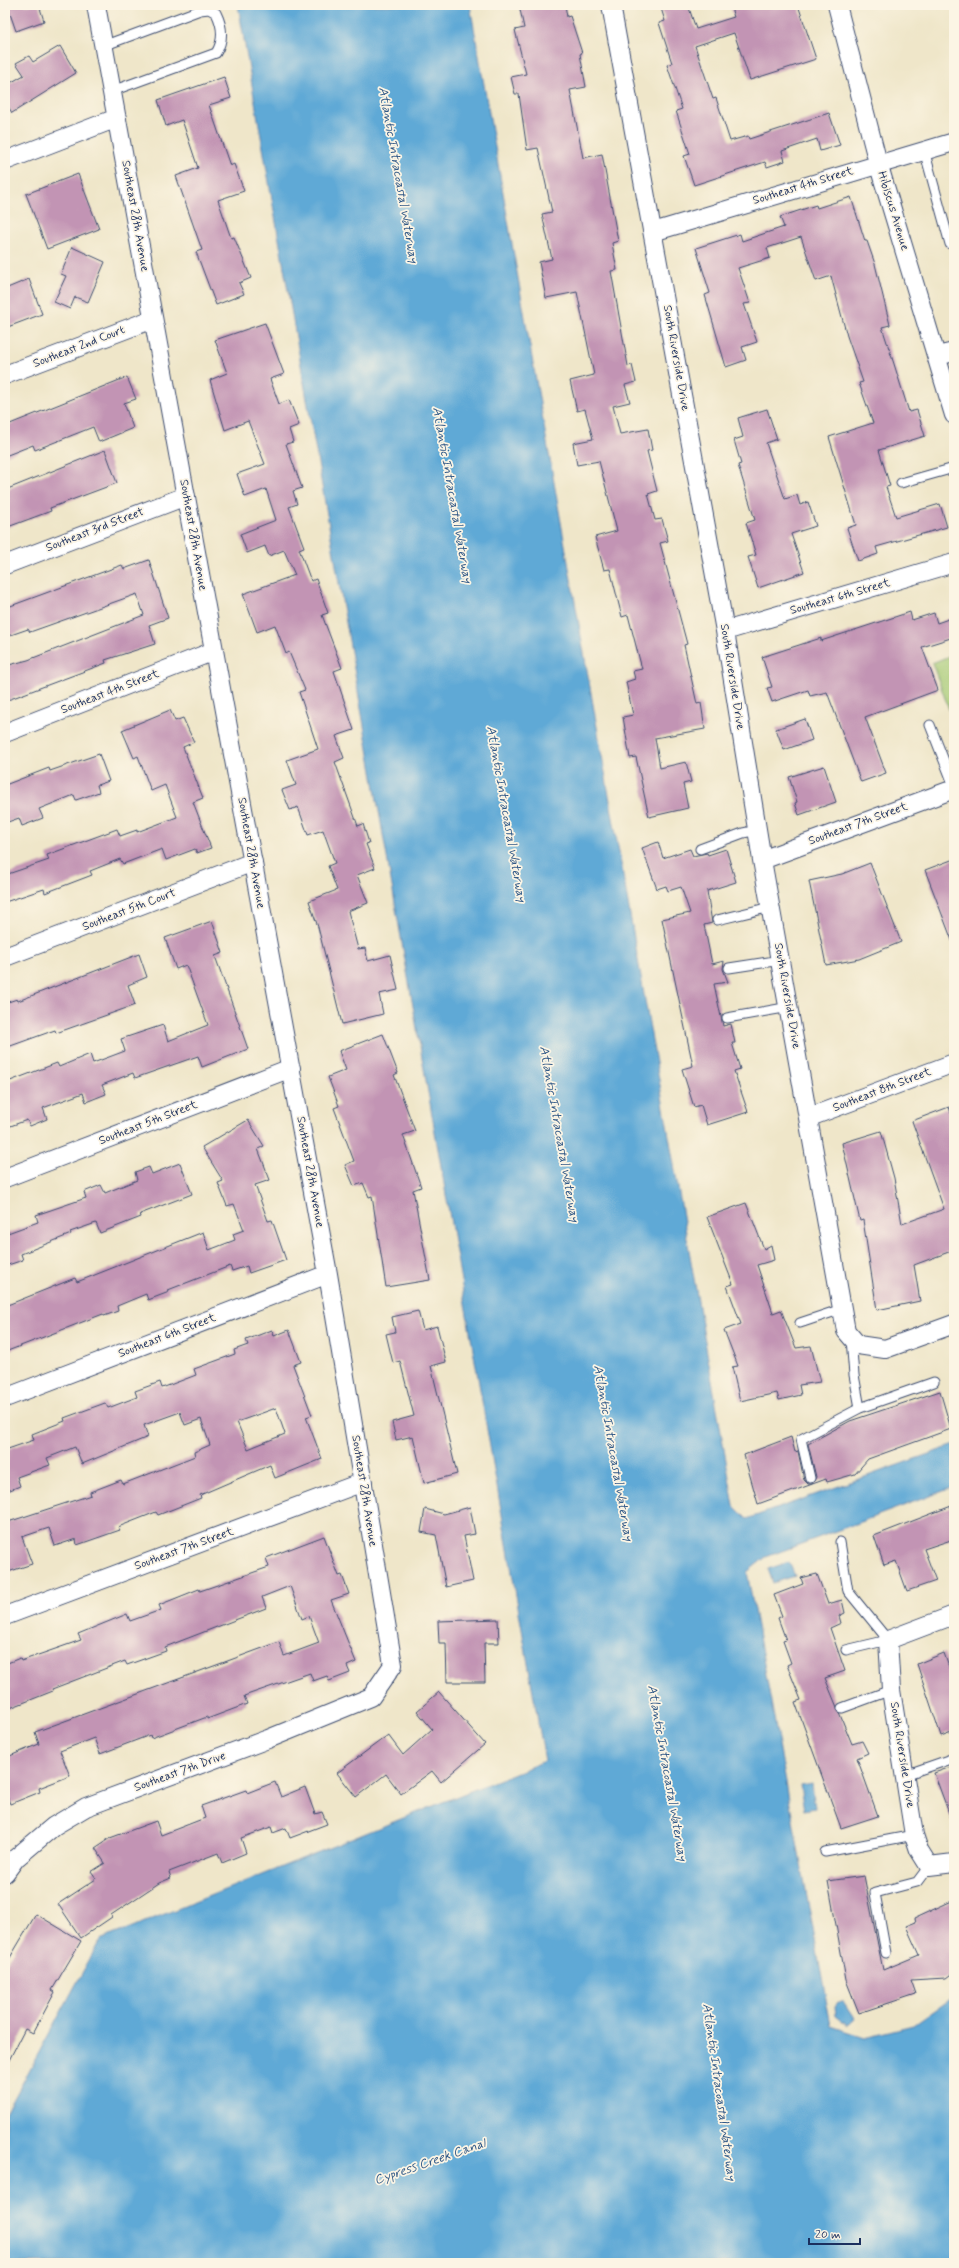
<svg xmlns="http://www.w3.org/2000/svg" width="959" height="2268" viewBox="0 0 959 2268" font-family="Mynerve,sans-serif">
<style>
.green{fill:#a5c973;stroke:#607c68}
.water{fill:#5ea9d6;stroke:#3c6c9a}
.building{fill:#c294b4;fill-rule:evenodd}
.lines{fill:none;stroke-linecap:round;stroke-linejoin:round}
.lane-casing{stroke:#3b4a6e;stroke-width:11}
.street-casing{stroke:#3b4a6e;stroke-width:20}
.lane{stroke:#fff;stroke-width:9}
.street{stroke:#fff;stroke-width:18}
.labels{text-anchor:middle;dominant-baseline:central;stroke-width:3.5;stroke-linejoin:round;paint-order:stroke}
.street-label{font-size:12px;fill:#1b2f5e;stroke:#fcf5e5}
.water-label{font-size:13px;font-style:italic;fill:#325a88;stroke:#fcf5e5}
</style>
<rect width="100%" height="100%" fill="#fcf5e5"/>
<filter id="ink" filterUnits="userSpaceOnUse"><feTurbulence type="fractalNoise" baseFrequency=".025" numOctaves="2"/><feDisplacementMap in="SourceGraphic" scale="8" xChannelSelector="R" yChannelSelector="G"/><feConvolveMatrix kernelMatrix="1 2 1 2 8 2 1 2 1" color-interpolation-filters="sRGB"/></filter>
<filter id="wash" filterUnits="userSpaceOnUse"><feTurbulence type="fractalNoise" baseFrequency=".012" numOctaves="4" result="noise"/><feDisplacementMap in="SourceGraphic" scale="16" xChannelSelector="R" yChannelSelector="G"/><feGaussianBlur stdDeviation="0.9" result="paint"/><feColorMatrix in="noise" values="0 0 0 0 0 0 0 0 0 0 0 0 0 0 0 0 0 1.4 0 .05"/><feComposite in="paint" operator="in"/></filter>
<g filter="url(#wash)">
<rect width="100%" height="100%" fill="#efe6c9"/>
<path class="green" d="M954,654V723L932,663Z"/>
<path class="water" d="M238,5H470L734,1506L747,1519L954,1445V1487L766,1557L747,1572L831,2026L865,2037L913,2025L954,1996V2263H5V2115L100,1940L545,1761Z
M789,1562L795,1576L773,1583L768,1569Z
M812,1784L815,1808L804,1810L800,1786Z
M838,2002H844L855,2019L848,2025L836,2016L835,2006Z"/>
<g id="blocks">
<path class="building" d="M7,5H39L44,21L16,31Z
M519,5H565L567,17L570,16L582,53L580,54L586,87L570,90L583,158L602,154L618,241L612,243L617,270L611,271L628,366L632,365L636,382L625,385L630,402L613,406L620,434L648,429L652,450L647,451L657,491L648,494L655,520L662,519L668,541L660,543L687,644L684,645L697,704L701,703L705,729L655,738L660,768L686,762L691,782L683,784L688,808L649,817L636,757L630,758L623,717L633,715L626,682L635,679L633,671L642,669L628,615L622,617L610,569L604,570L595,537L617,531L599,461L577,465L573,443L593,439L585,409L577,411L570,381L594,375L577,292L546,298L539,262L552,259L542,214L552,212L538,148L527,150L519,94H515L511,77L526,74L515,30L524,28Z
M660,5H688L696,29L734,17L730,5H798L816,59L750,80L734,33L695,46L713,99L716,98L730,141L748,136L749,139L829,113L840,145L820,151L817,139L782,151L785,161L767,167L765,162L694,185L684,156L690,154L676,111L682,109L667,65L672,63L659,23L665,21Z
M60,46L76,73L12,113L5,101V86L24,75L16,63L29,56L33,62Z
M224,77L231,98L209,105L230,166L234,164L244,191L218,200L231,238L234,237L251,278L239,283L244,294L216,305L196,252L202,250L176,176L198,168L182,120L166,126L158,100Z
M78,174L99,229L47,249L26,194Z
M851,197L865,241H867L875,264L890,325L882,327L894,364L909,412L917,410L925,436L879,450L890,486L886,487L896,517L940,504L947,527L876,547L878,554L858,561L847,528L856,525L829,437L873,423L859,383L863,382L847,336L831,276L816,281L801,237L767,248L770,258L738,268L750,303L744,304L757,342L742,347L746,360L726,367L705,295L710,293L696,248L740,234L742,241L784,227L780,217L816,205L817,208Z
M72,247L105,262L88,302L75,297L70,309L54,302L66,276L61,274Z
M29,279L42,314L5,328V289Z
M265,323L284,374L270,379L279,404L289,400L299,425L289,429L293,442L286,444L302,488L293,491L297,504L289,507L304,547L299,549L311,581L316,579L328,613L322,615L342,668L334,671L354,730L336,736L344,758L335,762L358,826L363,824L369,843L366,844L375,868L357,875L368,903L348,911L358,949L365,948L368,961L390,955L398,990L379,994L383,1014L342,1024L318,927L309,901L337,890L328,866L335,863L323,830L308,835L298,807L290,810L282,790L296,785L287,760L318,749L299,692L305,690L289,652L286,654L275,625L257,632L243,594L295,575L284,550L269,556L265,546L247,553L240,534L276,520L266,489L245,497L237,474L265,464L248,421L225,430L210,380L227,373L215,340Z
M127,377L136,399L124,403L133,428L99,442L93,427L35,450L33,445L5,456V426Z
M767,409L777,439L766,443L785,499L797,495L800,505L808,502L816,526L791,534L804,572L758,588L748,557L756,555L746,523L755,520L738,465L741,464L734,440L743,437L738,418Z
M105,450L117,483L50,508L51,511L5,528V490Z
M149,560L168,618L149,625L155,644L105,660L106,663L5,701V666L28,660L144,615L137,594L30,632L28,629L5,637V608L122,565L124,569Z
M910,612L912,620L934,613L937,623L954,617V637L922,647L938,690L865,717L886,773L861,782L827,692L810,696L808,690L772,702L767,688L772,687L762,657L821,638V641Z
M170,710L175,721L183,718L194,742L183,747L203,798L193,802L211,848L197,853L195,849L166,860L162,849L123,864L120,859L90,871L92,875L45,893L44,889L5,902V875L49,860L47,855L117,829L120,836L137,830V832L177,817L165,785L151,791L138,756L134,758L122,730Z
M805,719L812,740L784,750L776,729Z
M99,754L109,781L97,785L99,792L76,800L74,795L39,809L43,818L22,826L19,818L5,823V785L49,768L50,771Z
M824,766L836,802L799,815L795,803L797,802L789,777Z
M658,842L663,858L690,849L693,856L707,853L708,855L726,849L736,882L707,891L712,923L704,925L712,964L724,961L723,969L728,982L714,984L723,1026L731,1024L735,1043H732L740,1069L734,1071L748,1112L707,1125L701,1105L694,1107L682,1069L693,1066L662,919L690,913L681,887L668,891L666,886L657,889L642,848Z
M954,859V942L953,943L925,870Z
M870,863L901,942L859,959L826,965L809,881L842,874Z
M212,921L223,953L215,956L248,1049L202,1067L198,1056L135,1078L133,1073L102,1085L106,1094L86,1102L83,1093L43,1108L47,1119L30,1126L27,1120L5,1128V1083L57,1063L59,1067L90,1054L93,1063L125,1051L121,1039L163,1025L168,1041L208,1025L186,965L176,969L165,938Z
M139,954L147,977L128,985L135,1005L56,1033L55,1030L5,1048V1003L17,999L18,1001Z
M383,1034L398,1073L394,1075L415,1131L403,1135L421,1187L413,1190L430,1280L386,1287L372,1196L369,1197L363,1183L354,1186L345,1165L354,1161L334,1108L339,1106L328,1077L346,1070L339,1051Z
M949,1107L954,1122V1250L914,1265L920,1301L877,1310L863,1220L860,1221L842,1143L881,1131L894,1178L902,1224L944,1209L912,1121Z
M248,1120L264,1146L258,1149L270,1180L255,1185L268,1221L272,1220L286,1260L249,1273L247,1266L232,1271L230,1266L168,1290L169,1292L148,1300L146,1294L117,1306L118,1311L104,1316L103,1314L5,1352V1306L75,1278L77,1282L203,1232L209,1250L235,1240L233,1234L244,1230L234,1204L227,1206L218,1183L223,1181L202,1147Z
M180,1163L192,1194L140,1214L141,1217L100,1233L96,1223L70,1232L71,1234L21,1254L23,1260L5,1266V1234L38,1222L36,1215L86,1198L84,1192L101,1185L105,1193L137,1180L135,1172L149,1167L152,1174Z
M746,1203L764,1249L771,1245L774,1260L757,1265L773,1313L781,1310L796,1348L811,1346L820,1382L799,1385L801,1395L779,1400L777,1393L740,1401L732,1367L738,1366L724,1330L741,1324L727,1286L733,1284L707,1217Z
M418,1311L423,1330L437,1326L446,1362L431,1366L457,1474L424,1483L413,1436L396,1440L392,1422L414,1416L400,1361L393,1363L386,1334L395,1332L392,1317Z
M272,1330L274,1336L289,1330L301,1362L293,1365L312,1415L306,1417L322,1459L275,1478L270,1465L200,1495L201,1498L158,1515L156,1512L118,1527L120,1530L77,1545L76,1539L55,1546L49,1528L22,1537L32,1564L5,1573V1523L91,1495L90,1492L121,1480L123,1484L195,1456L194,1452L210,1445L201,1419L185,1425L180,1412L144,1425L148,1437L82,1464L75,1447L47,1458L50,1465L17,1477L20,1486L5,1492V1450L34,1440L32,1434L65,1421L64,1418L105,1403L108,1408L137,1397L135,1391L160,1382L162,1388L196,1375L194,1369L235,1354L234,1350L248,1345L246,1340ZM276,1408L285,1434L248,1449L237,1422Z
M940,1391L951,1429L868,1459L855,1474L827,1482L826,1479L758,1504L744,1455L791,1437L795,1452L798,1451L804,1480L808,1484H812L816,1477L808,1444L850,1421Z
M954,1505V1539L924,1549L936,1581L907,1591L896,1561L884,1565L874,1536Z
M470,1507L475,1534L464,1536L473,1581L446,1587L436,1535L421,1532L425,1509L444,1514Z
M324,1536L339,1576L342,1575L349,1594L331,1600L356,1662L347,1666L350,1673L329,1681L327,1676L313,1681L310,1673L244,1696L247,1704L207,1719V1717L151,1738L150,1735L100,1754L94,1738L60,1751L70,1776L39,1788L40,1792L10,1804L5,1791V1758L39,1744L35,1732L279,1642L284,1656L319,1643L309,1616L302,1619L290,1586L262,1597L266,1608L165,1647L166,1651L127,1665L125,1661L52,1689L53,1691L5,1710V1664L20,1658L21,1661L81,1640L78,1634L127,1614L130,1621L161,1610L159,1605L199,1589L200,1591L269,1567L266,1558Z
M817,1574L828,1604L842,1600L845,1613L839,1616L841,1623L830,1628L845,1671L825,1678L852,1744L862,1741L868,1753L857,1758L878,1816L841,1828L795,1702L801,1700L787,1665L791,1663L783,1641L786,1640L778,1618L782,1616L774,1595L803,1584L801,1578Z
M498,1619L499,1643H484L485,1682H447L446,1643H439L438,1621Z
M944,1653L950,1670L954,1669V1731L941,1736L917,1664Z
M439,1692L485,1744L441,1782L432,1771L401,1794L386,1774L356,1797L337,1773L388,1735L403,1755L432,1729L417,1711Z
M954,1766V1823L953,1824L934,1773Z
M275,1782L281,1797L305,1787L315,1814L322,1812L327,1824L290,1838L286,1828L273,1833L271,1827L241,1838L246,1853L222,1863L218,1853L169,1872L171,1878L159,1883L111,1915L112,1917L81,1938L58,1904L96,1879L91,1872L105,1863L95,1848L110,1838L156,1821L161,1835L205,1818L201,1806L246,1790L247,1793Z
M864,1876L883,1970L919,1955L906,1926L916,1922L915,1918L954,1900V1972L946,1978L911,1980L916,1994L859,2013L846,1980L828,1881Z
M36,1914L81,1941L52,1990L55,1992L33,2033L25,2029L5,2068V1966Z"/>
</g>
</g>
<g filter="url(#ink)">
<use href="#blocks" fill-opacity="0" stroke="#3b4a6e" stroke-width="1"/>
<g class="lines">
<g class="lane-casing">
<path id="lane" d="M103,46L200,10L209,9L216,13C223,27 224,40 216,53L112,91
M924,150L950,244
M901,483L954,468
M930,725L954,786
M700,849L743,833L758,830
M717,920L771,907
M729,968L781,960
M727,1018L790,1007
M800,1323L842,1309
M851,1339L854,1375L860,1408L934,1382
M810,1478L801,1439L860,1408
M840,1542L848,1591L888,1640L846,1650
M842,1708L891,1690
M905,1775L954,1758
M825,1852L914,1835
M886,1953L875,1893L917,1882L929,1866"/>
</g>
<g class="street-casing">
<path id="street" d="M611,5L725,631L762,860L846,1331L858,1345L885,1349L954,1324
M837,5L878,163L954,415
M5,161L117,118
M653,232L954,142
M937,356L954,352
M5,375L153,319
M5,565L186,496
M725,631L954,563
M5,733L214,651
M762,860L954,789
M5,957L253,862
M810,1117L954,1063
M5,1178L291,1068
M5,1398L328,1274
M954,1615L888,1640L891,1690L914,1835L919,1850L929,1866L954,1863
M5,1616L363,1482
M5,1873L16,1858L54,1826L86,1807L268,1739L371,1697L393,1665L328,1274L96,5"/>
</g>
<use href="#lane" class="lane"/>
<use href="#street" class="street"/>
</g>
</g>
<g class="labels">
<g class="street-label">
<text transform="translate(803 186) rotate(-17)">Southeast 4th Street</text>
<text transform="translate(893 211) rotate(73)">Hibiscus Avenue</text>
<text transform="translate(135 216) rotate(80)">Southeast 28th Avenue</text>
<text transform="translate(79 347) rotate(-21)">Southeast 2nd Court</text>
<text transform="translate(676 358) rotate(80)">South Riverside Drive</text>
<text transform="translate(95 530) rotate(-21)">Southeast 3rd Street</text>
<text transform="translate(193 535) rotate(80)">Southeast 28th Avenue</text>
<text transform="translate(840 597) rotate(-16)">Southeast 6th Street</text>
<text transform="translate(732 677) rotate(81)">South Riverside Drive</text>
<text transform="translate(110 692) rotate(-21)">Southeast 4th Street</text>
<text transform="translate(858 824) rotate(-20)">Southeast 7th Street</text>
<text transform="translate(251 853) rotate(80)">Southeast 28th Avenue</text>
<text transform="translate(129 910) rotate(-21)">Southeast 5th Court</text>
<text transform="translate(787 996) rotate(80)">South Riverside Drive</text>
<text transform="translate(882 1090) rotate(-21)">Southeast 8th Street</text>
<text transform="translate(148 1123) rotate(-21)">Southeast 5th Street</text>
<text transform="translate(310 1172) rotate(80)">Southeast 28th Avenue</text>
<text transform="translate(167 1336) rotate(-21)">Southeast 6th Street</text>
<text transform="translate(364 1491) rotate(81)">Southeast 28th Avenue</text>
<text transform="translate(184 1549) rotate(-20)">Southeast 7th Street</text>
<text transform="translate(902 1755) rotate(81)">South Riverside Drive</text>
<text transform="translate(180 1772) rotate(-20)">Southeast 7th Drive</text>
</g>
<g class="water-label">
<text transform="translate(398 175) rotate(80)">Atlantic Intracoastal Waterway</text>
<text transform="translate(452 495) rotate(80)">Atlantic Intracoastal Waterway</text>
<text transform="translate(506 814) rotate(80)">Atlantic Intracoastal Waterway</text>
<text transform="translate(559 1134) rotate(80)">Atlantic Intracoastal Waterway</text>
<text transform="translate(613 1453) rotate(80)">Atlantic Intracoastal Waterway</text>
<text transform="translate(667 1773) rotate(80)">Atlantic Intracoastal Waterway</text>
<text transform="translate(719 2092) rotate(82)">Atlantic Intracoastal Waterway</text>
<text transform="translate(430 2162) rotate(-19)">Cypress Creek Canal</text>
</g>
</g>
<rect width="959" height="2268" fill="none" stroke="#fcf5e5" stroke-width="20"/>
<path d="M809 2238v6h51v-6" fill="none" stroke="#1b2f5e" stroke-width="2"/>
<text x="815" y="2238" font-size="12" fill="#1b2f5e" stroke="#fcf5e5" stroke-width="3" paint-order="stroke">20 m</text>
</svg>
